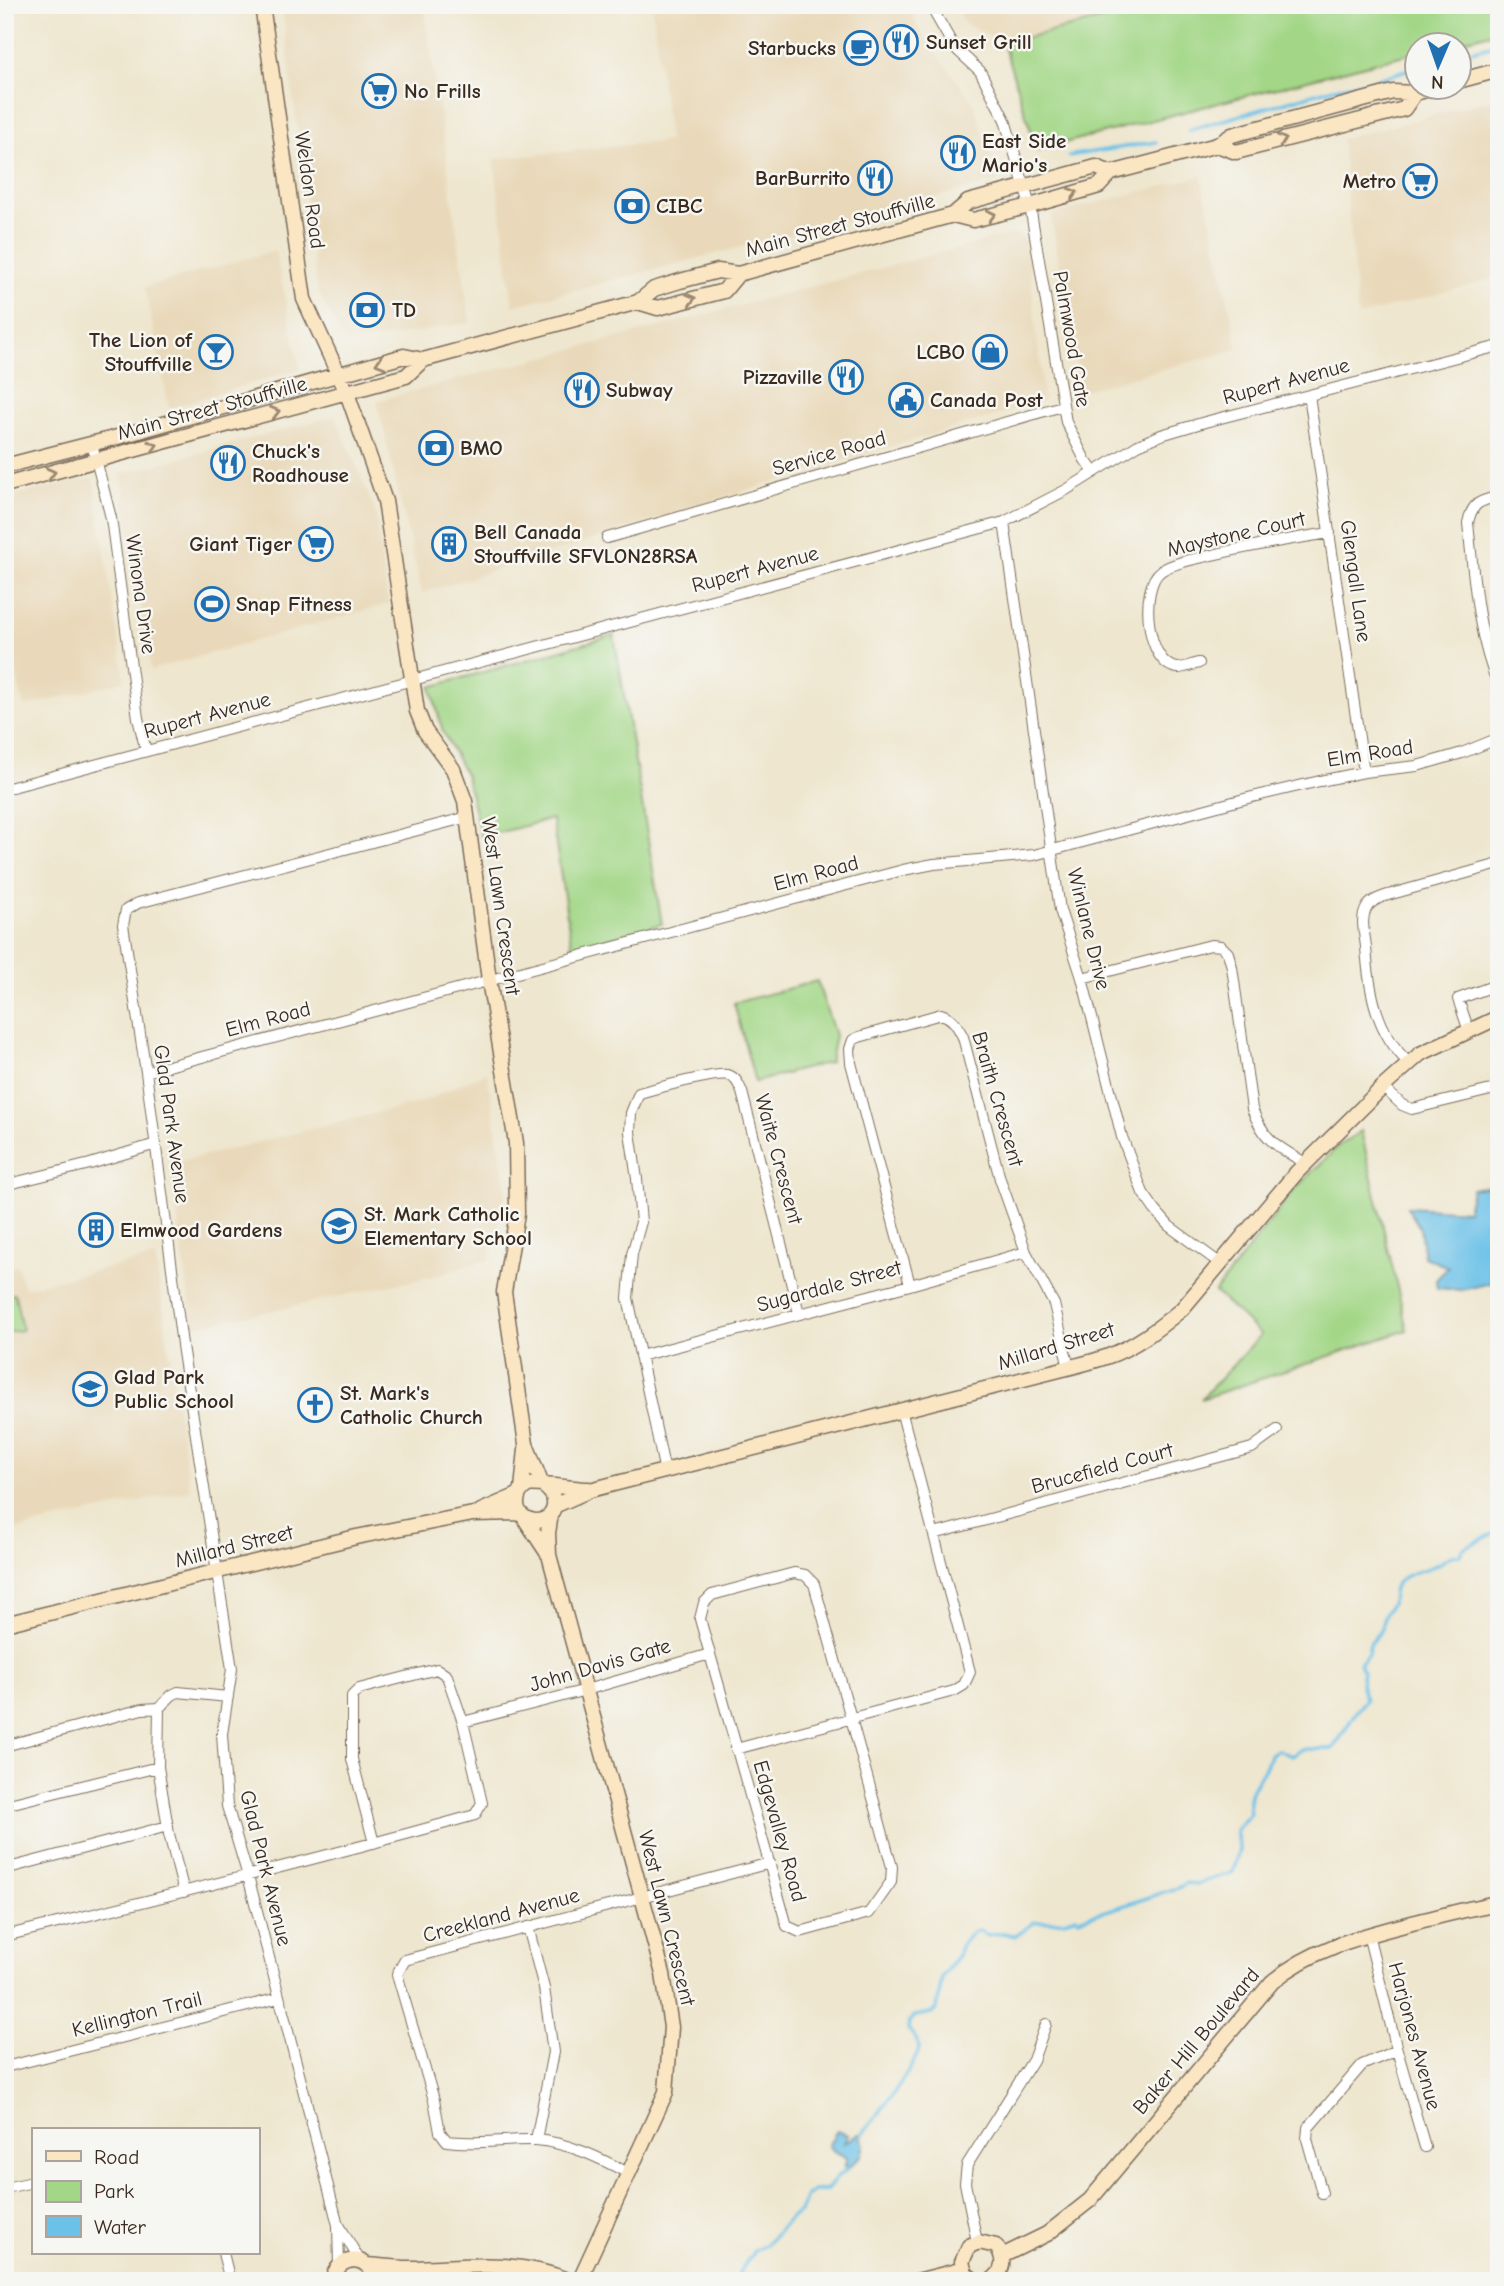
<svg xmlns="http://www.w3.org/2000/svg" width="1504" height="2286" viewBox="0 0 1504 2286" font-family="'Comic Neue',sans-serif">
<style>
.built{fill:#e9d9ba}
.green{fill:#a3d787;stroke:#6f8052;stroke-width:2}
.water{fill:#6bc1e8;stroke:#537683;stroke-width:2}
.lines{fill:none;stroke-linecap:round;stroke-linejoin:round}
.stream{stroke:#6bc1e8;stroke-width:3.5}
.street-casing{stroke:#7a6c5c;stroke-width:12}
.secondary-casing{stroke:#7a6c5c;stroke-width:17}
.street{stroke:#fff;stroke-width:10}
.secondary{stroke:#fbe6c4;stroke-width:14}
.oneway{stroke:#9b8871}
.labels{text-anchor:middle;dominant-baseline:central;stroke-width:5;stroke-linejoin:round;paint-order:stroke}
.poi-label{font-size:21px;font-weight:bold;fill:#3b2a1e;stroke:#f6f6f2;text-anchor:start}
.street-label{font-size:21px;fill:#3b2a1e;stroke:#f6f6f2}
</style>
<rect width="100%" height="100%" fill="#f6f6f2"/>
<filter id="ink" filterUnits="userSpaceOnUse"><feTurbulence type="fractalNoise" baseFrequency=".0143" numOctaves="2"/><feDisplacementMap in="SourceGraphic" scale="14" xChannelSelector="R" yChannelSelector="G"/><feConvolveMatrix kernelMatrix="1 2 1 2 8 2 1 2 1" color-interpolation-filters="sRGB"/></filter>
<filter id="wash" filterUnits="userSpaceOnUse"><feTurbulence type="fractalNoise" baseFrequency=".00686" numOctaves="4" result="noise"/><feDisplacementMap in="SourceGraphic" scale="28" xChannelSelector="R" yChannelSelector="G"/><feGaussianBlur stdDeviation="1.57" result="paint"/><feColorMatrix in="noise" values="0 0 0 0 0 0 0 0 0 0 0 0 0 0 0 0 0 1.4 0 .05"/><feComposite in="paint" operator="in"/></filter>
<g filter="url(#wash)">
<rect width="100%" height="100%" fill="#eee6ce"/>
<path class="built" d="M282,5H424L470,323L345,344L317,290Z
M652,5H909L917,26L974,104L998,181L513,306L494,159L669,141Z
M957,5H1162L1003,43L964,23Z
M1499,98V277L1358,316L1342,139Z
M1201,176L1238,349L1081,391L1051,215Z
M1016,233L1027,241L1044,401L796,475L422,593L377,401Z
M275,251L300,369L169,408L145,287Z
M335,416L375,510L388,604L151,670L121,474Z
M93,478L125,681L24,707L5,624V497Z
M487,1072L506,1192L490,1259L435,1276L193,1327L170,1164L422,1102Z
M155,1257L190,1490L5,1532V1270L17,1266L24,1288Z"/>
<path class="green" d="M1162,5H1499V31L1443,45L1416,46V52L1037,150L1003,43Z
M614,635L662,924L572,948L552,819L481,837L466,776L443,732L431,687Z
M817,981L835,1035L830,1062L755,1082L734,1003Z
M1361,1131L1407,1330L1201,1399L1261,1335L1215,1292L1296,1188L1338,1146Z
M15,1294L22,1330L5,1333V1296Z"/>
<path class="water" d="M1499,1184V1281L1462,1290L1437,1288L1436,1280L1448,1267L1424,1257L1420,1228L1407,1207L1467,1211L1472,1189Z
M837,2131L848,2135L844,2143L859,2134L864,2144L861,2156L847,2169L844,2166L847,2160L846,2157L832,2150L828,2145Z"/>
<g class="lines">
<path class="stream" d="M1458,54L1499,44
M1189,130L1334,88L1369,82L1416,67
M1068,156L1156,142
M861,2135C873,2122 919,2062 919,2047C919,2040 912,2034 908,2029L909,2022L915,2016L931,2013L937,2010L942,1977L958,1955L962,1944L973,1932L979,1930L986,1935L1003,1933L1016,1936L1035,1922L1064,1921L1076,1917L1078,1919C1106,1911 1134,1903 1161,1893C1170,1889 1178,1891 1186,1883L1198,1885C1211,1875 1220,1879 1233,1872L1239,1850L1236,1830L1250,1814C1244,1784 1264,1780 1270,1755L1278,1750L1292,1756L1302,1749H1332C1346,1734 1351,1713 1366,1700L1361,1684L1363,1671L1360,1663L1368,1654L1370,1643L1382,1629C1382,1617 1385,1614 1391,1604C1394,1599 1392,1594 1394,1588C1402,1572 1422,1572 1436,1565C1447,1560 1446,1555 1460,1555L1462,1549L1499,1531
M734,2280L754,2251L766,2245L790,2218L800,2212L806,2196L813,2191L827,2190L839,2175L847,2169"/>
</g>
</g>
<g filter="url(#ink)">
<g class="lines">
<g class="street-casing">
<path id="street" d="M930,5L954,47L980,71L1005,120L1030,206L1066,422L1085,460L1094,472
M1309,395L1364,772
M92,444L111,518L138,718L146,751
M1499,496C1479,501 1472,503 1468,523C1474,579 1477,634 1499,687
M1004,522L1060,910L1082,978L1122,1137L1143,1193L1155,1210L1169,1226L1221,1264
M607,538L1062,406
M1199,663C1193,664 1185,668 1178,668C1146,666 1139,587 1161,571C1174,562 1197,559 1212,555C1251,546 1290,539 1330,533
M5,789L1004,522L1066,490L1138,445L1161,435L1205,422L1499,346
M1082,978L1211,945L1221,946L1228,953L1232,967L1252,1109C1265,1142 1277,1146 1305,1163
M1469,1031L1458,999L1499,984
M1410,1064C1376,1033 1369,991 1366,947C1365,935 1360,920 1366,909C1370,901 1379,898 1388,895L1499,864
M146,1072L903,870L934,864L1034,855L1248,798L1320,781L1364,772L1417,766L1462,753L1499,738
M1383,1087L1402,1105L1412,1109L1499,1088
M5,1185L90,1164L156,1144
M910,1285L851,1063L850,1049L853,1040L859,1037L941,1014C954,1018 957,1026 963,1037L1000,1179L1026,1252L1054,1304L1069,1368
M640,1356L910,1285L1026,1252
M665,1472L628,1298L632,1254L641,1222L637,1179L630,1132L631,1113L639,1093C654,1089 715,1072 728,1075C736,1077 739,1085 742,1092L799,1313
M934,1534L1252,1448L1277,1430
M794,1573L805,1575L814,1584L892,1867L891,1882L869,1913L800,1932L787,1926L700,1619L704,1603L712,1595Z
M463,1722L586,1690L710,1654
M5,1746L142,1709L159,1708
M736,1749L954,1691L964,1685L970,1672L901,1410
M5,1805L158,1767
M5,1869L168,1826
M184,1892L169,1834L158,1767L159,1708L172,1695L178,1692L228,1697
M528,1927L544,1988L553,2052L536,2140
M1368,1934L1397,2050L1425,2147
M5,1936C162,1897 319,1859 475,1815L482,1803L463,1722L447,1676L437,1669L359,1689L352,1696V1759L374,1843
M5,2067L279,1998
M628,2173C600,2158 567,2142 535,2140C505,2139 476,2145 447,2141L440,2132L434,2100L397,1974L405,1960L770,1863
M5,2188L33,2182
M1322,2193L1307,2139L1308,2128L1362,2065L1397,2050
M339,2225L360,2261
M977,2242L965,2183L967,2165L1033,2060L1046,2024
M223,2253L230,2281
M339,2266L338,2225L248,1876L227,1806L222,1734L232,1669L183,1352L146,1072L123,925L126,910L138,903L468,817"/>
</g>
<g class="secondary-casing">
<path id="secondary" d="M262,5L304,299L347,393L385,501L417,711L425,731L453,769L465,801L489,980L516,1143L517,1214L504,1292L526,1444L542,1485
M1458,81L1499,70
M1217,145L1236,152L1404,109L1415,93
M953,215L973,220L1030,206L1099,186L1111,173L1217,145L1232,135L1393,92L1415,93L1433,88
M638,302L658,308L724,291L738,274
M5,466L114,438L404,356L423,360L638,302L654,289L680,281L718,271L738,274L953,215L968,202L1096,167L1111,173
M5,485L406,376L423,360
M545,1487C551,1492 555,1497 554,1506C550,1531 510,1522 518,1497C519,1492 523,1488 528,1485C536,1483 578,1489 589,1489
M522,1489L526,1449
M554,1506L590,1490L1063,1369C1078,1365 1092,1362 1106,1357C1135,1347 1159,1328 1182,1309L1297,1172L1383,1087L1420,1054L1499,1017
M481,1511L518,1495
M551,1514L548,1533L549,1555L663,1974L671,2027L666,2092L579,2281
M525,1519L548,1554
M5,1624L356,1537L473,1514L520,1513
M1002,2256L1047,2234L1090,2200L1272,1982C1315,1946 1367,1935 1420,1921C1446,1915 1472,1907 1499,1903
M367,2265C381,2266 396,2268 410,2268C468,2267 515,2258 570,2281
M332,2281C337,2254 370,2253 375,2281
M387,2281L408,2268
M917,2281L964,2269
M975,2281L965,2273L962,2262L969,2246L979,2242L996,2246C1006,2259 1004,2273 990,2281"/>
</g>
<use href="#street" class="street"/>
<use href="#secondary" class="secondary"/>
</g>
<defs><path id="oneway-chevron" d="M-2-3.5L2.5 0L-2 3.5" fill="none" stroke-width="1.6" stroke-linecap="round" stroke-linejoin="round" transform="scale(1.75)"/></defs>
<g class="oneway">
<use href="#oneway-chevron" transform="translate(1282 140) rotate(-14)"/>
<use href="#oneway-chevron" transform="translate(1073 193) rotate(-17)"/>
<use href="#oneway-chevron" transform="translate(991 215) rotate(-14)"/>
<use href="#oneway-chevron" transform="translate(691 299) rotate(-15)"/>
<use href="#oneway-chevron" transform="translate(380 363) rotate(163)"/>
<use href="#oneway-chevron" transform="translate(275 412) rotate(-15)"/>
<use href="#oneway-chevron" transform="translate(153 446) rotate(-16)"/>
<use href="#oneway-chevron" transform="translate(51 473) rotate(-14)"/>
</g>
</g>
<defs>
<g id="restaurant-ring" transform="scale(1.75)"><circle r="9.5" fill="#f6f6f2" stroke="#1f6fb2" stroke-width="1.5"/><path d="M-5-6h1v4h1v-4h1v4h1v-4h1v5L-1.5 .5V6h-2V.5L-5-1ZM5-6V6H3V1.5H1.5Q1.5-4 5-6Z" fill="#1f6fb2"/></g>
<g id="cafe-ring" transform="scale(1.75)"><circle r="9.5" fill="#f6f6f2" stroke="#1f6fb2" stroke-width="1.5"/><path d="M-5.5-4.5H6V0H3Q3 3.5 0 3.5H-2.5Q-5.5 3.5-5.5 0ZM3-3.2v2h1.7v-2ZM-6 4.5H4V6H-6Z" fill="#1f6fb2"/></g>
<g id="supermarket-ring" transform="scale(1.75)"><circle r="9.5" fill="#f6f6f2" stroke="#1f6fb2" stroke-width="1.5"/><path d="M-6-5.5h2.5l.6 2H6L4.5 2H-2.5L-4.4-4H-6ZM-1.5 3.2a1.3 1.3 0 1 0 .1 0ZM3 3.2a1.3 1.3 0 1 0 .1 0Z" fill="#1f6fb2"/></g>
<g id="bank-ring" transform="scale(1.75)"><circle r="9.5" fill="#f6f6f2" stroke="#1f6fb2" stroke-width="1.5"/><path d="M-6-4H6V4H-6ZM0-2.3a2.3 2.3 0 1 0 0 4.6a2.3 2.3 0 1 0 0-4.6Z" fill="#1f6fb2"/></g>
<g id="bar-ring" transform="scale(1.75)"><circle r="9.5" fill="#f6f6f2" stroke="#1f6fb2" stroke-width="1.5"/><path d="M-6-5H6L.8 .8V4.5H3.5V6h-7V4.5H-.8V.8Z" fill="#1f6fb2"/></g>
<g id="shop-ring" transform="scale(1.75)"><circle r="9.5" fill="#f6f6f2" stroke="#1f6fb2" stroke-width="1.5"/><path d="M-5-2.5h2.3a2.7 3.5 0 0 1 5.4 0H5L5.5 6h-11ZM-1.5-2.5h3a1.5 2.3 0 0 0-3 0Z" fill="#1f6fb2"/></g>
<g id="civic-ring" transform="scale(1.75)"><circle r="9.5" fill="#f6f6f2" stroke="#1f6fb2" stroke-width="1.5"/><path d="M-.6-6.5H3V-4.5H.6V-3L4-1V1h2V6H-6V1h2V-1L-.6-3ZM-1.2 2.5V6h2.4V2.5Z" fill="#1f6fb2"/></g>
<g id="building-ring" transform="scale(1.75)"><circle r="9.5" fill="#f6f6f2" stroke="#1f6fb2" stroke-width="1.5"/><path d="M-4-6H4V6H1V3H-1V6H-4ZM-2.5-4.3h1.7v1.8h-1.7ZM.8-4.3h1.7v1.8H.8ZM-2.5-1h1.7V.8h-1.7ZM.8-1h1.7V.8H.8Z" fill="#1f6fb2"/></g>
<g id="stadium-ring" transform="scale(1.75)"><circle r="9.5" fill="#f6f6f2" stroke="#1f6fb2" stroke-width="1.5"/><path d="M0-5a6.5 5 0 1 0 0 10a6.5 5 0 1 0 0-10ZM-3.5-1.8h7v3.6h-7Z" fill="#1f6fb2"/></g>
<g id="school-ring" transform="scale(1.75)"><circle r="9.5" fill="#f6f6f2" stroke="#1f6fb2" stroke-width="1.5"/><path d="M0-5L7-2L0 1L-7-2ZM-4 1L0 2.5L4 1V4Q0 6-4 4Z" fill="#1f6fb2"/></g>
<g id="church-ring" transform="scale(1.75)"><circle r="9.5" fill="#f6f6f2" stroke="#1f6fb2" stroke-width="1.5"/><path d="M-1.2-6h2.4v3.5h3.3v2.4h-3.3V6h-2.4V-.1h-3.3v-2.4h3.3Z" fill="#1f6fb2"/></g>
</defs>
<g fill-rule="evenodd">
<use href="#restaurant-ring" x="901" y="42"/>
<use href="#cafe-ring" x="861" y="48"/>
<use href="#supermarket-ring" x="379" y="91"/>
<use href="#restaurant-ring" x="958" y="153"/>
<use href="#restaurant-ring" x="875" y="178"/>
<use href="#supermarket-ring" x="1420" y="181"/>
<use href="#bank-ring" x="632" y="206"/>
<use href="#bank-ring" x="367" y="310"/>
<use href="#bar-ring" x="216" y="352"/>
<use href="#shop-ring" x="990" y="352"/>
<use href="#restaurant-ring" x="846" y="377"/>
<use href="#restaurant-ring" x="582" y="390"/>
<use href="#civic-ring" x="906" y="400"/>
<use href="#bank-ring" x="436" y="448"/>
<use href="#restaurant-ring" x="228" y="463"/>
<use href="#supermarket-ring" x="316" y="544"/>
<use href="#building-ring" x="449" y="544"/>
<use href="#stadium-ring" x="212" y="604"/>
<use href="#school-ring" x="339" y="1226"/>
<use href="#building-ring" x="96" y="1230"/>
<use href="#school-ring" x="90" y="1389"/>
<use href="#church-ring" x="315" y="1405"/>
</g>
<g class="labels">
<g class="poi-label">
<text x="926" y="42">Sunset Grill</text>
<text x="836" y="48" text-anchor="end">Starbucks</text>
<text x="404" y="91">No Frills</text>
<text x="982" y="141">East Side<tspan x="982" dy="24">Mario's</tspan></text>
<text x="850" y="178" text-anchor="end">BarBurrito</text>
<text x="1396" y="181" text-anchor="end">Metro</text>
<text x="656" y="206">CIBC</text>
<text x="392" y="310">TD</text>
<text x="192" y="340" text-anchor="end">The Lion of<tspan x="192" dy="24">Stouffville</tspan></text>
<text x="965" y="352" text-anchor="end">LCBO</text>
<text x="822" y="377" text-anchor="end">Pizzaville</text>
<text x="606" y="390">Subway</text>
<text x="930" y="400">Canada Post</text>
<text x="460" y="448">BMO</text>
<text x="252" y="451">Chuck's<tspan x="252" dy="24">Roadhouse</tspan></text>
<text x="474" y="532">Bell Canada<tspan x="474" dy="24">Stouffville SFVLON28RSA</tspan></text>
<text x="292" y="544" text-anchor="end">Giant Tiger</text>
<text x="236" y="604">Snap Fitness</text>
<text x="364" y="1214">St. Mark Catholic<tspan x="364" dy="24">Elementary School</tspan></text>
<text x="120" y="1230">Elmwood Gardens</text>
<text x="114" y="1377">Glad Park<tspan x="114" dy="24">Public School</tspan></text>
<text x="340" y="1393">St. Mark's<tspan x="340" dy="24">Catholic Church</tspan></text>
</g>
<g class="street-label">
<text transform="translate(310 190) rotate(82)">Weldon Road</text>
<text transform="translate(840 225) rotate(-15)">Main Street Stouffville</text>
<text transform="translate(1072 339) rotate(80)">Palmwood Gate</text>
<text transform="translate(1286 381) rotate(-15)">Rupert Avenue</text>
<text transform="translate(212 408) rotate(-15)">Main Street Stouffville</text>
<text transform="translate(829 453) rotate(-16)">Service Road</text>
<text transform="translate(1236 534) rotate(-13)">Maystone Court</text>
<text transform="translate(755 569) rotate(-15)">Rupert Avenue</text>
<text transform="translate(1356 581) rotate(82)">Glengall Lane</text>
<text transform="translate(141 594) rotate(82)">Winona Drive</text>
<text transform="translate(207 715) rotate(-15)">Rupert Avenue</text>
<text transform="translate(1370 753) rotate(-9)">Elm Road</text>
<text transform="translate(816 873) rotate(-15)">Elm Road</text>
<text transform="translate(501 906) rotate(82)">West Lawn Crescent</text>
<text transform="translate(1089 929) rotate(76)">Winlane Drive</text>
<text transform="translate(268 1019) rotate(-15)">Elm Road</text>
<text transform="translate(998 1099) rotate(74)">Braith Crescent</text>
<text transform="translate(172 1124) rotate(82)">Glad Park Avenue</text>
<text transform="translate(779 1159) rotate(75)">Waite Crescent</text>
<text transform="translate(829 1286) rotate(-15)">Sugardale Street</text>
<text transform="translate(1056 1346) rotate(-17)">Millard Street</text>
<text transform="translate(1102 1468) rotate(-15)">Brucefield Court</text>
<text transform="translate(234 1546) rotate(-14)">Millard Street</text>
<text transform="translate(600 1665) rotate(-16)">John Davis Gate</text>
<text transform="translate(780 1831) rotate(74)">Edgevalley Road</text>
<text transform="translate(266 1868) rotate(76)">Glad Park Avenue</text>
<text transform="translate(501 1915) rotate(-15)">Creekland Avenue</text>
<text transform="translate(667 1918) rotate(76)">West Lawn Crescent</text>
<text transform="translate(137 2014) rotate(-14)">Kellington Trail</text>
<text transform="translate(1415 2036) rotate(75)">Harjones Avenue</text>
<text transform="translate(1196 2041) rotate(-50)">Baker Hill Boulevard</text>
</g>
</g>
<rect width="1504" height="2286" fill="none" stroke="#f6f6f2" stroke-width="28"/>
<rect x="32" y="2128" width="228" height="126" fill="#f6f6f2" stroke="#aba49d" stroke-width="2"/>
<rect x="46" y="2151" width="35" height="10" fill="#fbe6c4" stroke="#aba49d" stroke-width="2"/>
<text x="94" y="2164" font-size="21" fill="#3b2a1e">Road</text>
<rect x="46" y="2181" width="35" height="21" fill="#a3d787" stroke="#aba49d" stroke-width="2"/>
<text x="94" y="2198" font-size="21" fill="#3b2a1e">Park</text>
<rect x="46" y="2216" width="35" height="21" fill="#6bc1e8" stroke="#aba49d" stroke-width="2"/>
<text x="94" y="2234" font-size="21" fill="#3b2a1e">Water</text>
<g transform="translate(1438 66) rotate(182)"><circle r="33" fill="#f6f6f2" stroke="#aba49d" stroke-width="2"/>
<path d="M0-5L12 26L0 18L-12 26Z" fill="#1f6fb2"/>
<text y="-10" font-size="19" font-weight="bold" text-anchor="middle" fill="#3b2a1e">N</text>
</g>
</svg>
